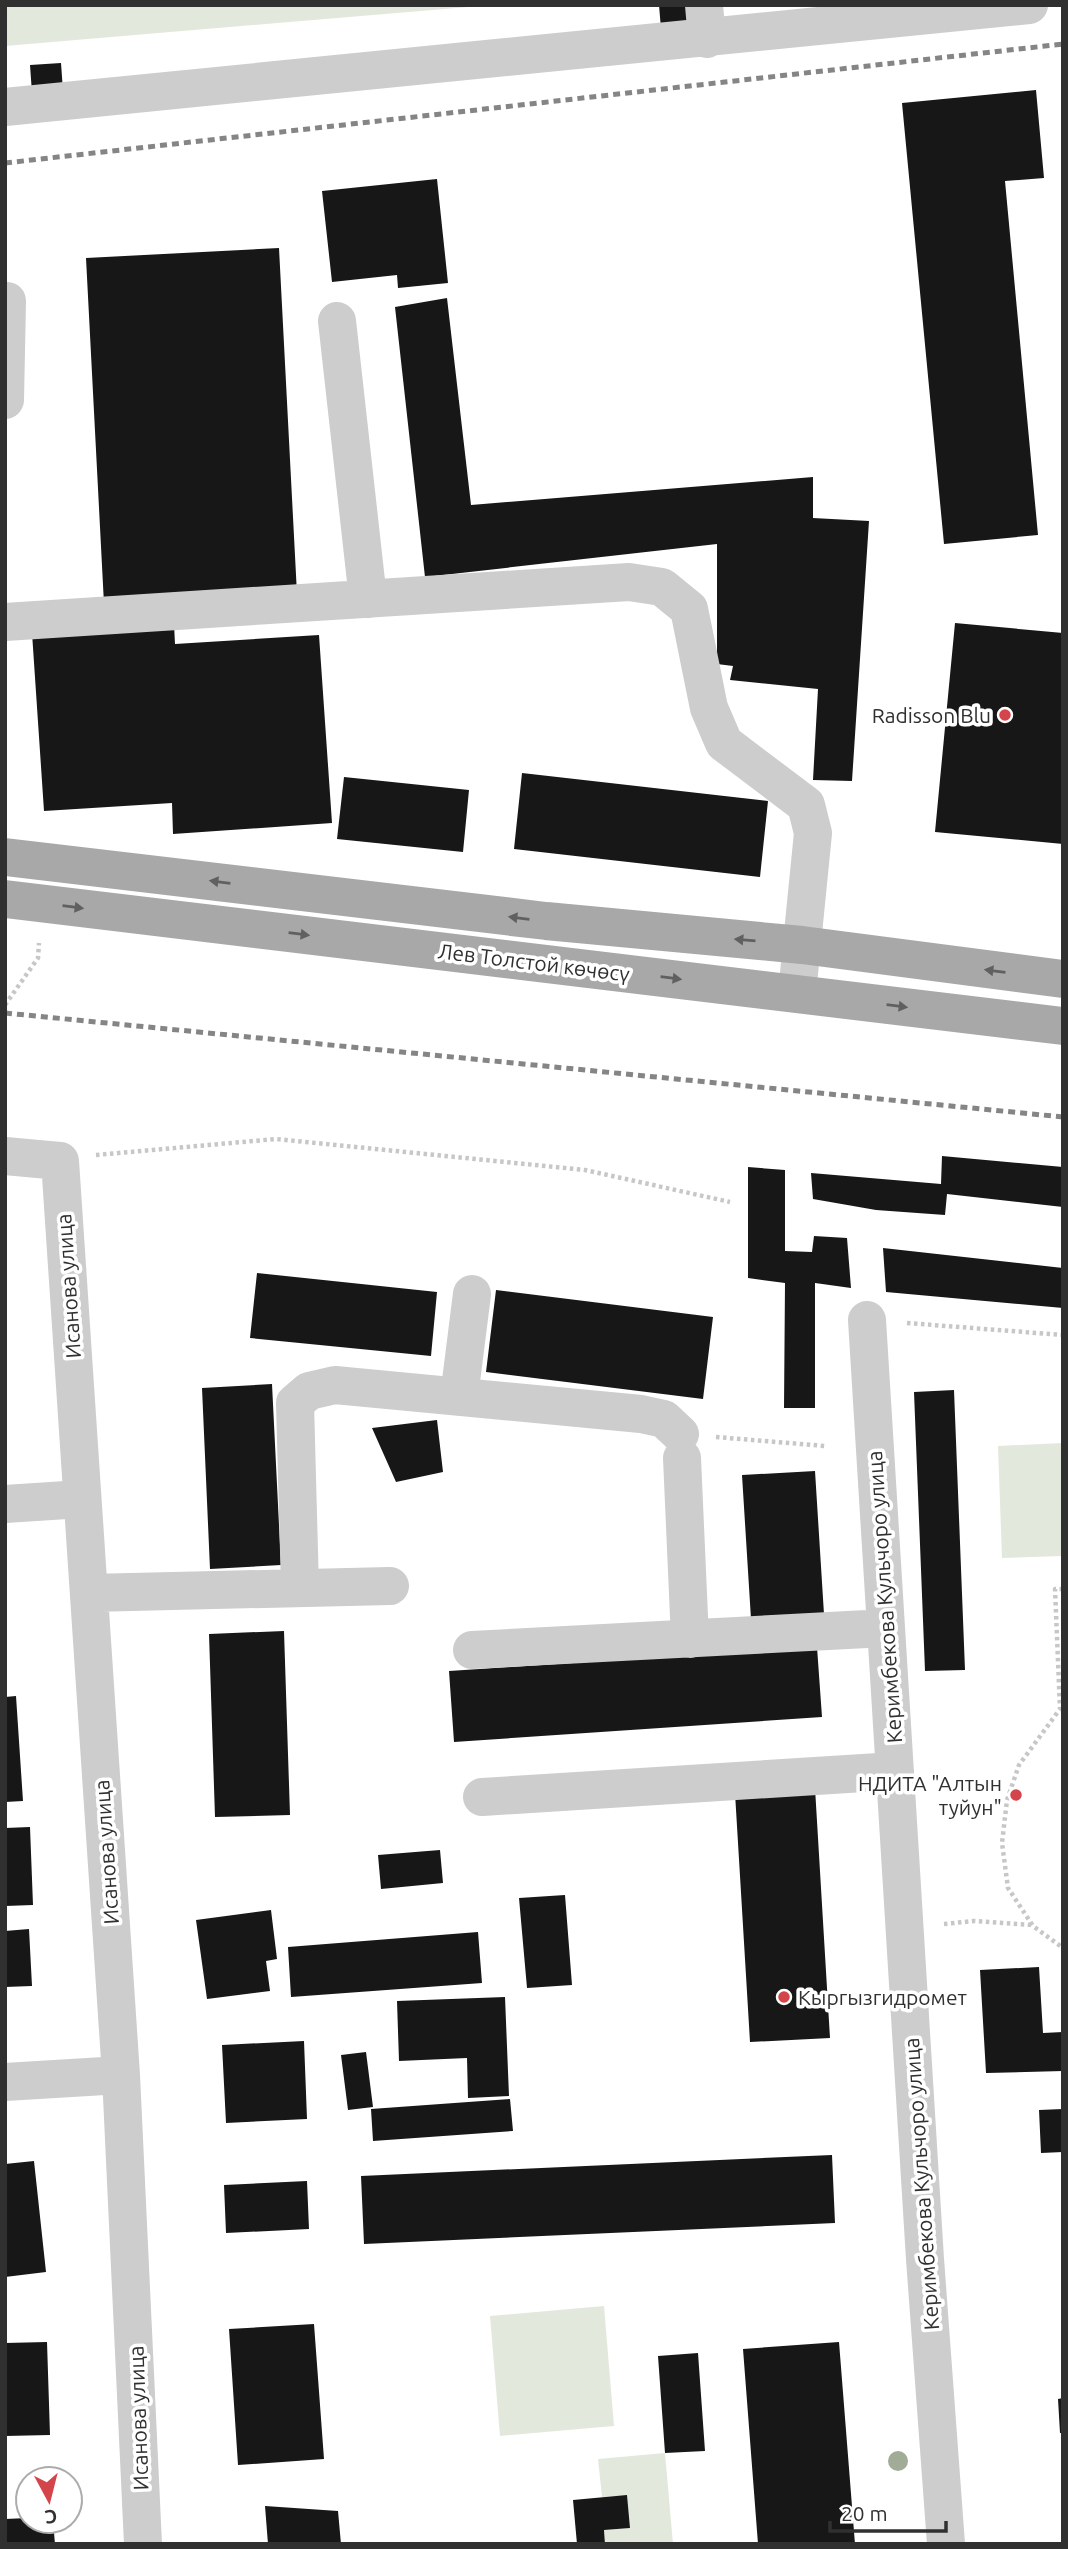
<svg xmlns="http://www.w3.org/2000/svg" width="1068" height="2549" viewBox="0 0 1068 2549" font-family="Ubuntu,sans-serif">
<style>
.green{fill:#e3e8dd}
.building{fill:#171717}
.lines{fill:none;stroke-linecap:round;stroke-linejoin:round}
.path{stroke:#c7c7c7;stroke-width:4.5;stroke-dasharray:3.5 3.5;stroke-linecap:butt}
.minor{stroke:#cdcdcd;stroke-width:38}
.major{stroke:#a8a8a8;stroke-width:38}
.rail{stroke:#858585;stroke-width:5;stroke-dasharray:7 5;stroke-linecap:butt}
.tree{fill:#a0ac96}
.oneway{fill:#606060}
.poi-dot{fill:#d4454b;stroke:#fff;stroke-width:2.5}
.labels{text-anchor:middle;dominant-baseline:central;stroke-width:7;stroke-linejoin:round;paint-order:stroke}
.poi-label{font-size:21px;fill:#303030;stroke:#fff;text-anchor:end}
.street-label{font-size:21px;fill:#303030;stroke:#fff}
</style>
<rect width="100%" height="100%" fill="#fff"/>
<path class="green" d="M5,5H492L5,46Z
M1063,1443V1556L1002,1558L998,1446Z
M604,2306L614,2426L500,2436L490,2316Z
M665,2453L673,2544H605L604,2530L630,2528L627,2496L602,2497L598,2459Z"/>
<path class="building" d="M659,5H688L690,26L661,29Z
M61,63L63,91L32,93L30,65Z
M1036,90L1044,178L1005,181L1038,535L944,544L902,103Z
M437,179L448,283L398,288L397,275L332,282L322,191Z
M279,248L297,594L104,604L86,258Z
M447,298L471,505L813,477V518L869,521L852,781L813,780L818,689L730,680L733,666L717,664V544L425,577L395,307Z
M955,623L1063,633V844L935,832Z
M174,624L175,644L319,635L332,823L173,834L172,803L44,811L32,633Z
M522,773L768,801L760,877L514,849Z
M344,777L469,790L463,852L337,839Z
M942,1156L1063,1167V1207L947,1194L945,1215L876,1210L813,1199L811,1173L941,1184Z
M748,1167L785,1170V1251L812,1252L814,1236L847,1238L851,1288L815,1283V1408H784L785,1283L748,1278Z
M883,1248L1063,1268V1308L886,1292Z
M257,1273L437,1292L431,1356L250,1338Z
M496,1290L713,1317L703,1399L486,1372Z
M272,1384L281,1565L210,1569L202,1388Z
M954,1390L965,1670L925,1671L914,1392Z
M437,1420L443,1472L396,1482L372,1428Z
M815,1471L824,1614L751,1619L742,1475Z
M284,1631L290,1815L215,1817L209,1634Z
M817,1647L822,1717L454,1742L449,1671Z
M16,1696L23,1801L5,1802V1697Z
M815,1788L830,2038L750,2042L735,1793Z
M30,1827L33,1905L5,1906V1828Z
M440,1850L443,1883L381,1889L378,1855Z
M565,1895L572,1985L527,1988L519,1898Z
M271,1910L277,1959L266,1961L270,1991L207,1999L196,1920Z
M29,1929L32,1986L5,1987V1931Z
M478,1932L482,1983L291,1997L288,1947Z
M1039,1967L1043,2033L1063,2032V2071L986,2073L980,1970Z
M505,1997L509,2096L468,2098L467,2058L399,2061L397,2001Z
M304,2041L307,2119L226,2123L222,2045Z
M366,2052L373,2107L348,2110L341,2055Z
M510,2099L513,2131L373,2141L371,2109Z
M1063,2109V2152L1041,2153L1039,2110Z
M832,2155L835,2223L364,2244L361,2176Z
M34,2161L46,2272L5,2277V2164Z
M307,2181L309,2229L226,2233L224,2185Z
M314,2324L324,2459L238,2465L229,2329Z
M47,2342L50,2435L5,2436V2343Z
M839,2342L855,2544H758L743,2349Z
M698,2353L705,2451L665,2453L658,2356Z
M1063,2398V2433H1060L1058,2399Z
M627,2495L630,2528L604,2530L605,2544H577L573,2500Z
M265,2506L338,2511L341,2544H268Z
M28,2518V2521H53L55,2544H5V2519Z"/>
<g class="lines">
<path class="path" d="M5,1005L38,958L39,943
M96,1155L276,1139L585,1170L730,1202
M907,1323L1063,1335
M716,1437L825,1446
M1063,1589H1055L1060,1709L1019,1765L1007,1800L1002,1843L1008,1888L1033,1926L1063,1948
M944,1924L974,1921L1033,1925"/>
<path class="minor" d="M704,5L707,39
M5,107L1029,5
M337,321L368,599
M5,400L7,301
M5,622L629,582L662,587L689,609L709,708L724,743L806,805L813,833L797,993
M5,1156L60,1161L121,2075L143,2544
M867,1320L925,2259L946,2544
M459,1397L472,1294
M682,1458L690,1639
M5,1504L82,1499
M300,1588L295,1403L309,1391L335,1385L641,1414L664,1419L680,1434
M89,1593L390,1586
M472,1650L886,1628
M482,1797L895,1771
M5,2082L121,2075"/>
<path class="major" d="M5,857L546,921L802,945L1063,979
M5,899L1063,1026"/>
<path class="rail" d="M5,163L1063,44
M5,1013L1063,1117"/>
</g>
<circle class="tree" cx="898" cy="2461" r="10"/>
<defs><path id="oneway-solid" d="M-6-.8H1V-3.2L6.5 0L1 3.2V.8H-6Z" transform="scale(1.75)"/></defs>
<g class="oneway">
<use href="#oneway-solid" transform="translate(220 882) rotate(-173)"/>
<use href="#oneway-solid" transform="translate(73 907) rotate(7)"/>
<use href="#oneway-solid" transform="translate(519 918) rotate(-173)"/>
<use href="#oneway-solid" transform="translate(299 934) rotate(7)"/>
<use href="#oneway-solid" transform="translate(745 940) rotate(-175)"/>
<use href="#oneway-solid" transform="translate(995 971) rotate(-173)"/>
<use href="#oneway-solid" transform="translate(671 978) rotate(7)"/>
<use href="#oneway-solid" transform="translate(897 1006) rotate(7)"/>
</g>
<g class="poi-dot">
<circle cx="1005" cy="715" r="7"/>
<circle cx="1016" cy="1795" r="7"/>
<circle cx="784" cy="1997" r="7"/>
</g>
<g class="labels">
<g class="poi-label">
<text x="991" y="715">Radisson Blu</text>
<text x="1002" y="1783">НДИТА "Алтын<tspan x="1002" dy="24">туйун"</tspan></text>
<text x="798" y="1997" text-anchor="start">Кыргызгидромет</text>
</g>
<g class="street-label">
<text transform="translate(534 962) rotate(7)">Лев Толстой көчөсү</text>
<text transform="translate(68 1286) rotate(-94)">Исанова улица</text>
<text transform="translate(884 1597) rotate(-94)">Керимбекова Кульчоро улица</text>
<text transform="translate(106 1852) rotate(-94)">Исанова улица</text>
<text transform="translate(921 2184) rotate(-94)">Керимбекова Кульчоро улица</text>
<text transform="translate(138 2418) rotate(-92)">Исанова улица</text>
</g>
</g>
<rect width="1068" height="2549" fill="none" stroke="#303030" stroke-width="14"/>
<g transform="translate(49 2500) rotate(173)"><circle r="33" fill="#ffffff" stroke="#acacac" stroke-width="2"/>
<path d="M0-5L12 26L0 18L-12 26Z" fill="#d4454b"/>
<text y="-10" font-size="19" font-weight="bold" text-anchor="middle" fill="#303030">С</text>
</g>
<path d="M830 2521v10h116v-10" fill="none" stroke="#303030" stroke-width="3.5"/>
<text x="841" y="2521" font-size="21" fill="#303030" stroke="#ffffff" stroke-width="5" paint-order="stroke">20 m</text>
</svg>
